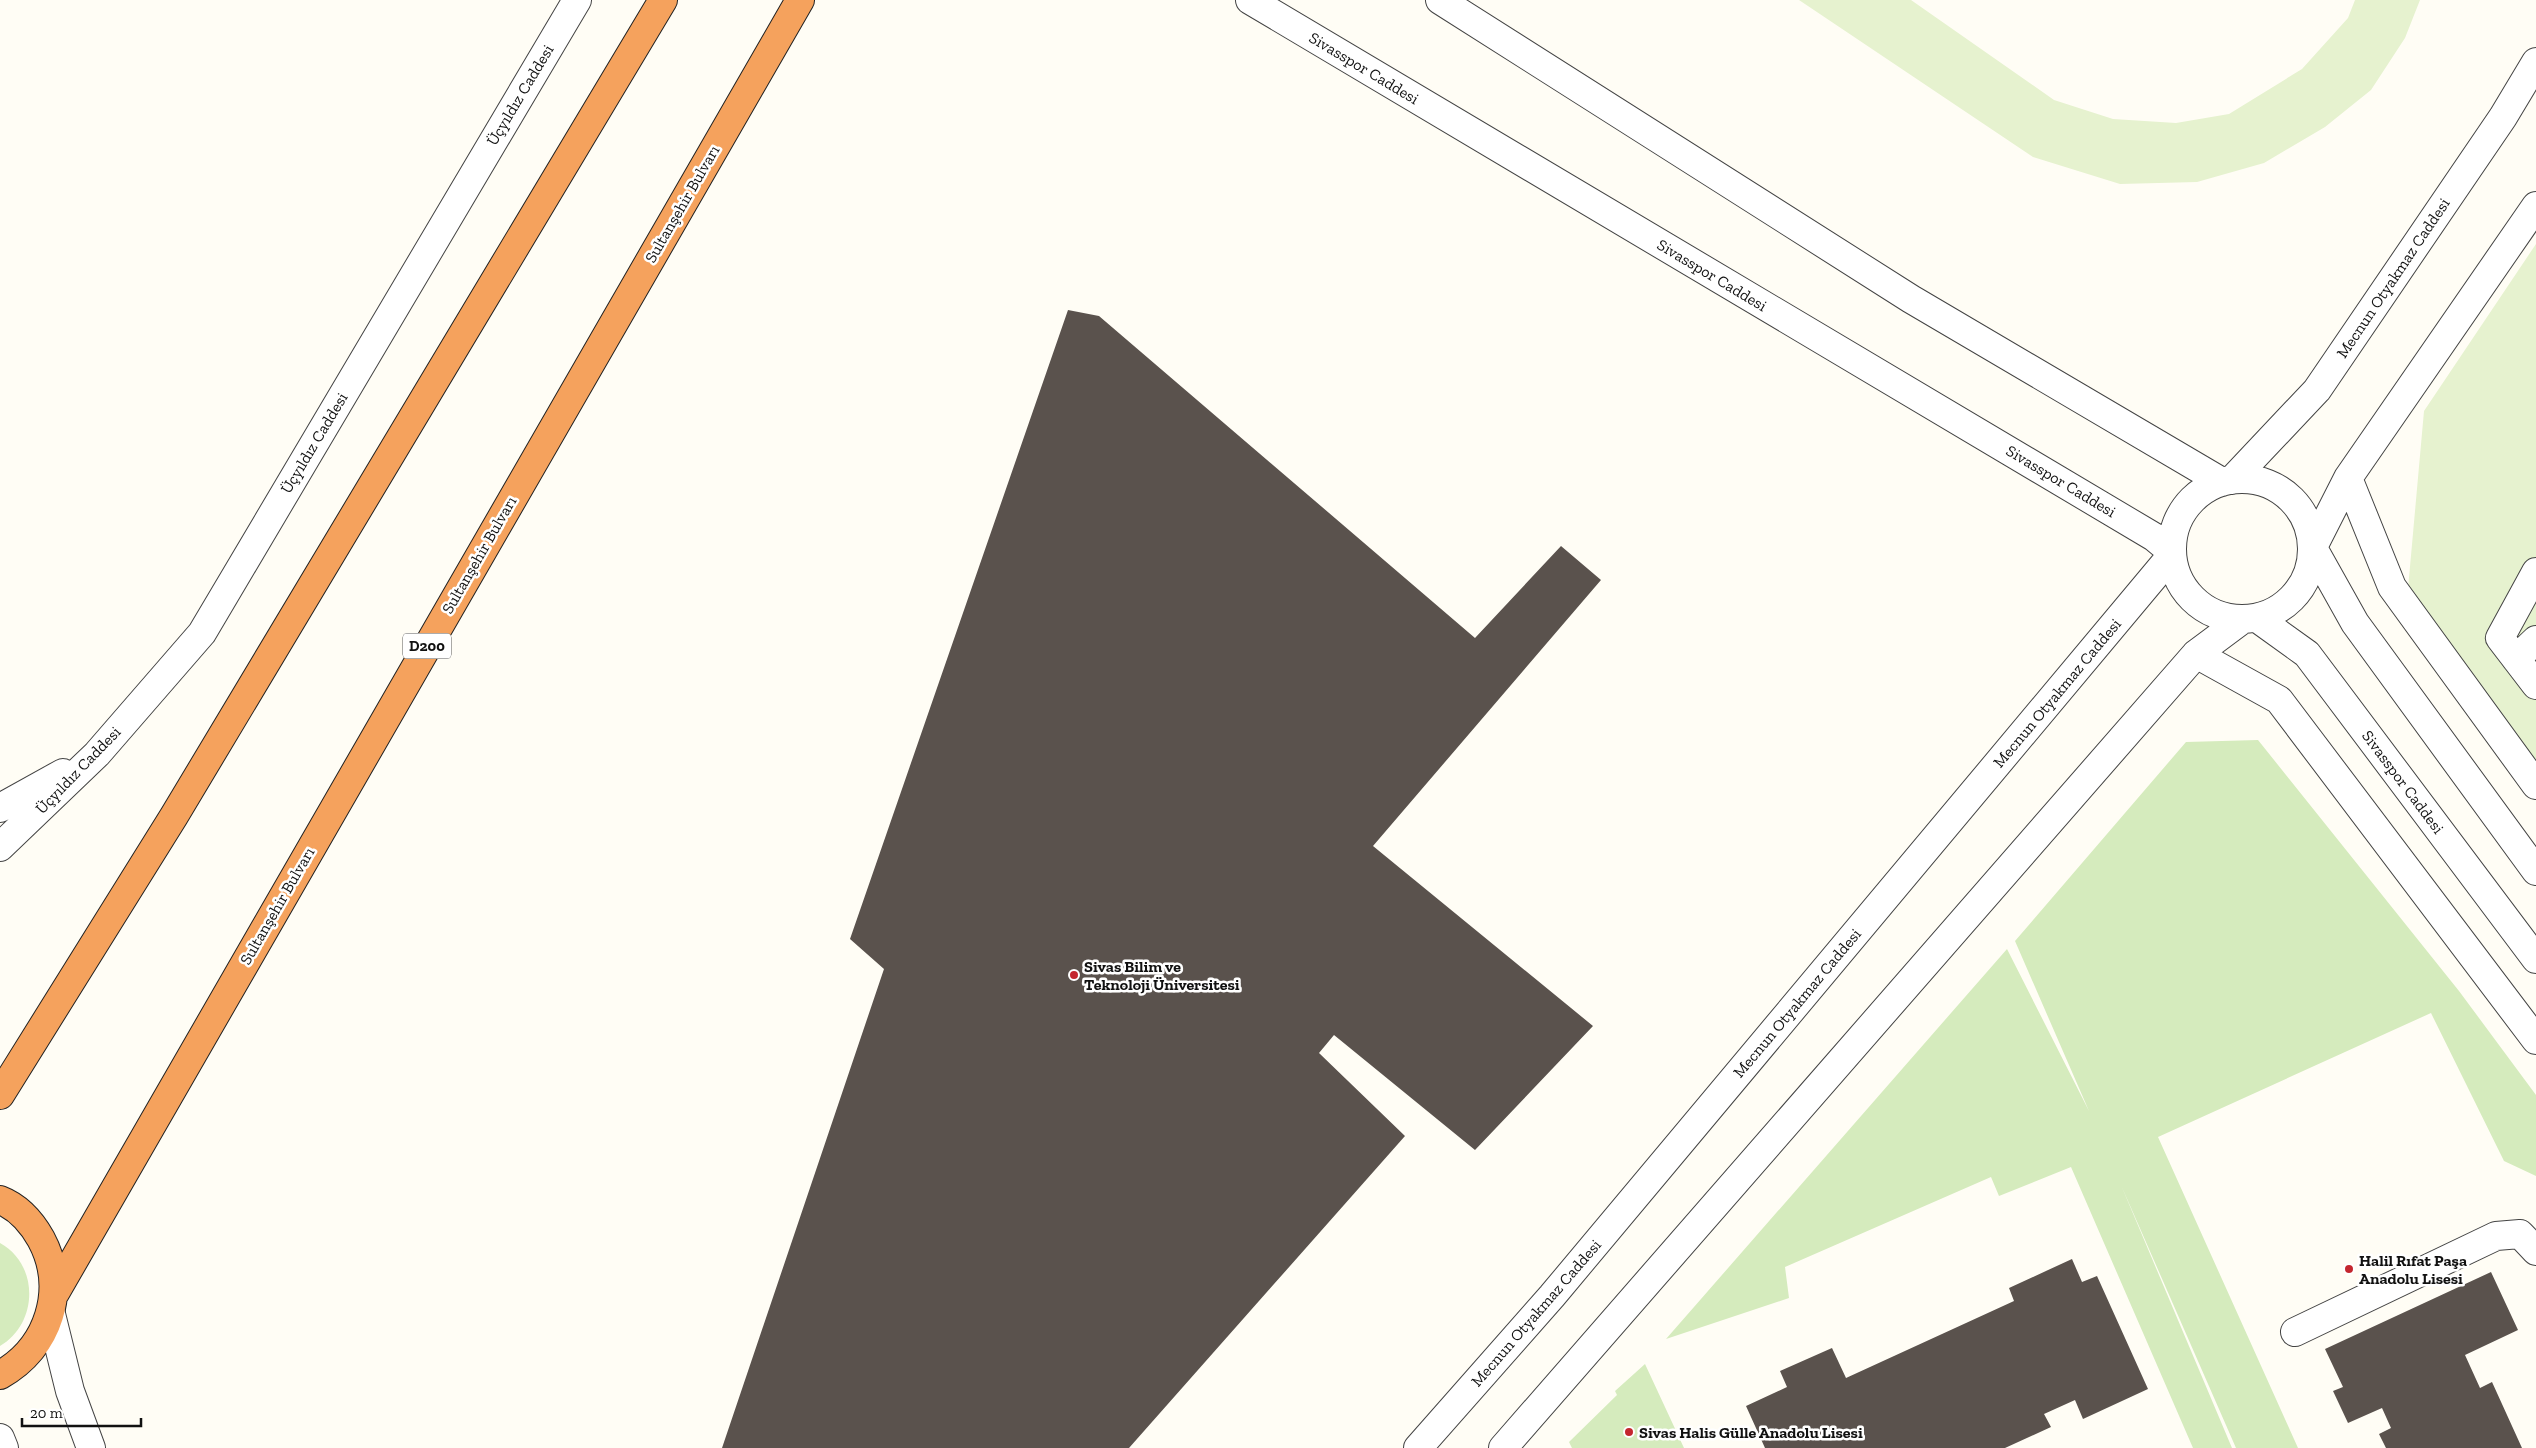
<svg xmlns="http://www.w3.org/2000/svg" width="2536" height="1448" viewBox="0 0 2536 1448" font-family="'Zilla Slab',serif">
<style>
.green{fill:#d5ebbd}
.pitch{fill:#e6f2cf}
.building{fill:#5a524d}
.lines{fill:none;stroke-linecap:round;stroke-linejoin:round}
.minor-casing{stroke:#444;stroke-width:30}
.highway-casing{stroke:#222;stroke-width:30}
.minor{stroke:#fff;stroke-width:28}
.highway{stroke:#f5a25d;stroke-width:28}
.poi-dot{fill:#c4262e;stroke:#fff;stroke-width:2}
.labels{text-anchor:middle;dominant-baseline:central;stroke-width:5;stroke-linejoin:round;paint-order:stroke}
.shield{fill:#fff;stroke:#585858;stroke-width:1}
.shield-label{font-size:15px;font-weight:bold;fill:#111}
.street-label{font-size:16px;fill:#111;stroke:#fff}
.poi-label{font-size:16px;font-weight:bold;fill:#111;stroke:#fff;text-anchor:start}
</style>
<rect width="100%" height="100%" fill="#fffdf5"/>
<path class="green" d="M2258,740L2459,991L2536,1095V1176L2504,1161L2431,1013L2158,1137L2298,1448H2236L2121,1185L2232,1448H2193L2071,1167L1999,1196L1991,1177L1785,1267L1789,1298L1666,1339L2007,949L2089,1111L2015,941L2186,742Z
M0,1243C40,1265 38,1324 0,1346Z
M1645,1364L1684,1448H1572L1569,1442L1617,1395L1615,1391Z"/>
<path class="pitch" d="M1799,0H1911L2054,100L2113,119L2176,123L2229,114L2302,69L2348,18L2355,0H2420L2405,38L2371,90L2325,127L2264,163L2197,182L2120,184L2033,157Z
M2536,244V775L2407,600L2424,411Z"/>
<path class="building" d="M1068,310L1099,316L1475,638L1561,546L1601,580L1373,846L1593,1026L1475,1150L1334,1035L1319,1053L1405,1136L1129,1448H722L884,969L850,939Z
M2072,1259L2082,1282L2097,1276L2148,1389L2083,1419L2075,1400L2044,1414L2051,1427L2005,1448H1765L1746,1406L1787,1387L1780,1371L1832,1348L1846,1378L2014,1301L2009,1288Z
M2491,1272L2518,1330L2465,1355L2480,1388L2492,1382L2522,1448H2386L2379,1434L2391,1428L2382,1408L2348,1423L2333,1391L2343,1387L2325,1349Z"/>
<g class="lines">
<g class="minor-casing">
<path id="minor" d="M1250,0L2154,537L2172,552
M1440,0L1911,299L2222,482
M2348,478L2392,587L2536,785
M2172 549a70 70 0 1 1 140 0a70 70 0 1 1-140 0Z
M2232,480L2317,390L2503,117L2536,62
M2313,547L2348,478L2536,206
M2313,548L2355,623L2536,871
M2536,572L2500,638L2536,685
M2257,618L2307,654L2536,959
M2196,654L2279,700L2536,1040
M2516,659L2536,640
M0,808L63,773
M0,847L97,754L202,633L577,0
M51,1314L70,1391L91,1448
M2295,1332L2496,1236L2520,1234L2536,1251
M0,1438L4,1448
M1418,1448L1552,1296L2172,555
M1503,1448L2196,654L2243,619"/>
</g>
<g class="highway-casing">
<path id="highway" d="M0,1095L174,816L663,0
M0,1200C18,1207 32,1223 41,1239C68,1289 49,1348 0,1375
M55,1293L800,0"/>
</g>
<use href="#minor" class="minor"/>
<use href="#highway" class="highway"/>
</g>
<g class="poi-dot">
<circle cx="1074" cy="975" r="5"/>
<circle cx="2349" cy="1269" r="5"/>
<circle cx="1629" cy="1432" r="5"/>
</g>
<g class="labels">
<rect class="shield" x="403" y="633.5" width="48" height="25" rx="4"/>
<g class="shield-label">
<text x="427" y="646">D200</text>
</g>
<g class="street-label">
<text transform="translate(1364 68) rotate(31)">Sivasspor Caddesi</text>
<text transform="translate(520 95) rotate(-59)">Üçyıldız Caddesi</text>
<text transform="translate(682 204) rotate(-60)">Sultanşehir Bulvarı</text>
<text transform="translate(1712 275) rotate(31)">Sivasspor Caddesi</text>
<text transform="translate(2393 278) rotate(-56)">Mecnun Otyakmaz Caddesi</text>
<text transform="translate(314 443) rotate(-59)">Üçyıldız Caddesi</text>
<text transform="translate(2061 481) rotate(31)">Sivasspor Caddesi</text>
<text transform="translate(479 555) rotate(-60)">Sultanşehir Bulvarı</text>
<text transform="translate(2057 693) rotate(-50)">Mecnun Otyakmaz Caddesi</text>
<text transform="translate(78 770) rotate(-46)">Üçyıldız Caddesi</text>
<text transform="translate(2403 782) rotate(53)">Sivasspor Caddesi</text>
<text transform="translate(277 906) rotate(-60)">Sultanşehir Bulvarı</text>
<text transform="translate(1797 1003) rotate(-50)">Mecnun Otyakmaz Caddesi</text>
<text transform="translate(1536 1313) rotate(-49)">Mecnun Otyakmaz Caddesi</text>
</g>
<g class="poi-label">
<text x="1084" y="966">Sivas Bilim ve<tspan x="1084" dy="18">Teknoloji Üniversitesi</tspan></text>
<text x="2359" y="1260">Halil Rıfat Paşa<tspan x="2359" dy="18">Anadolu Lisesi</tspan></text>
<text x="1639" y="1432">Sivas Halis Gülle Anadolu Lisesi</text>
</g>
</g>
<path d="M22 1418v8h119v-8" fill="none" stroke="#111111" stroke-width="2.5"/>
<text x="30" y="1418" font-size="15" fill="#111111" stroke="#ffffff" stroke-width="4" paint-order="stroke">20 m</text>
</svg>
